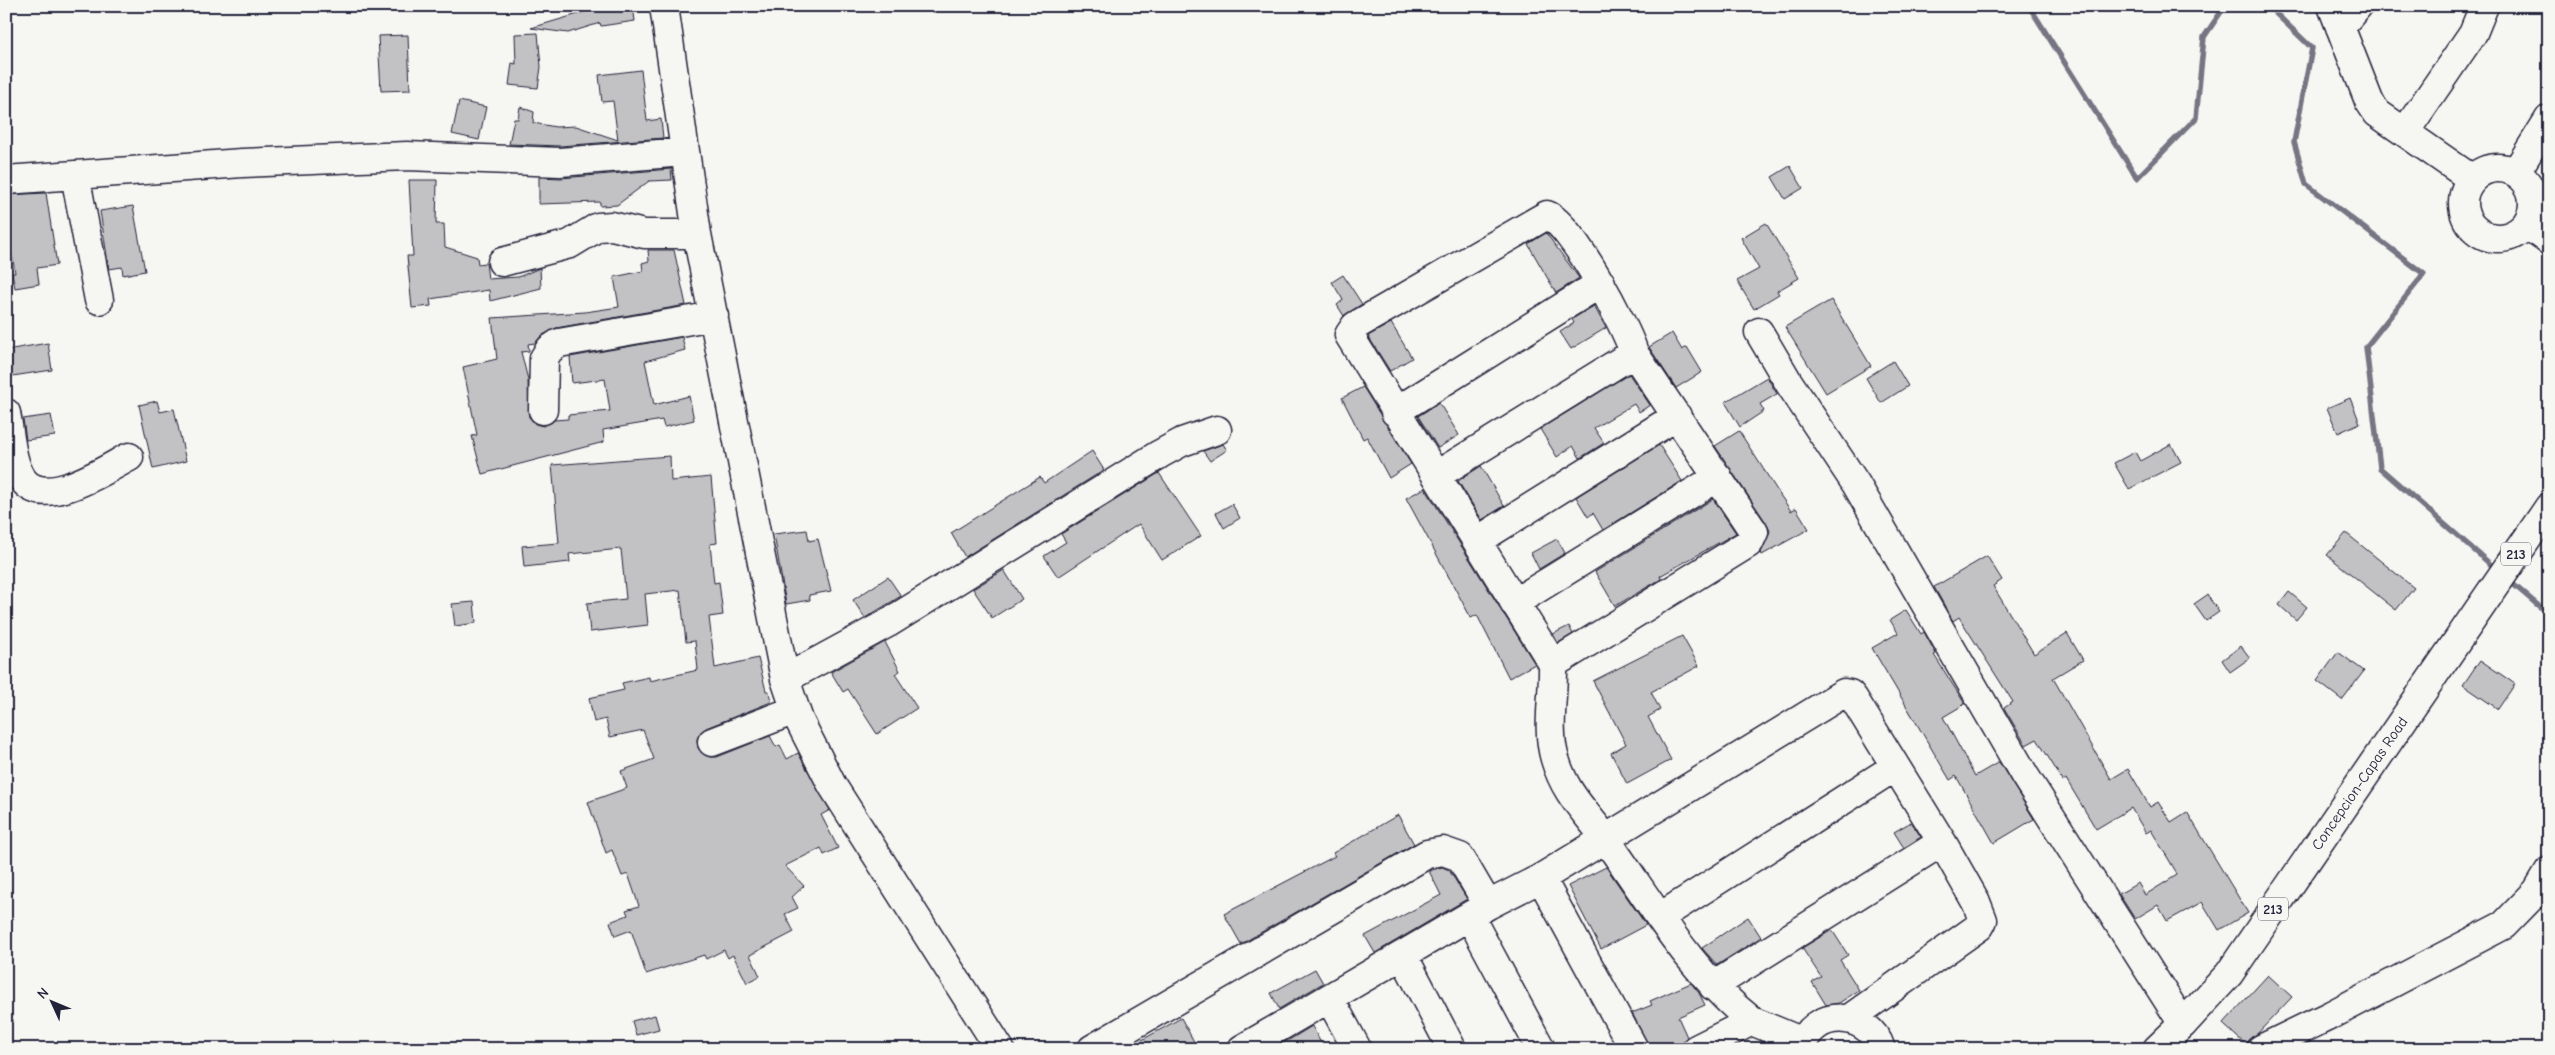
<svg xmlns="http://www.w3.org/2000/svg" width="2555" height="1055" viewBox="0 0 2555 1055" font-family="'Comic Neue',sans-serif">
<style>
.lines{fill:none;stroke-linecap:round;stroke-linejoin:round}
.stream{stroke:#757583;stroke-width:5.5}
.building{fill:#c2c2c4;stroke:#22223b}
.minor-casing{stroke:#22223b;stroke-width:31}
.major-casing{stroke:#22223b;stroke-width:31}
.minor{stroke:#f6f6f2;stroke-width:28}
.major{stroke:#f6f6f2;stroke-width:28}
.labels{text-anchor:middle;dominant-baseline:central;stroke-width:5;stroke-linejoin:round;paint-order:stroke}
.shield{fill:#f6f6f2;stroke:#626272;stroke-width:1}
.shield-label{font-size:14px;font-weight:bold;fill:#22223b}
.street-label{font-size:15px;fill:#22223b;stroke:#f6f6f2}
</style>
<rect width="100%" height="100%" fill="#f6f6f2"/>
<filter id="ink" filterUnits="userSpaceOnUse"><feTurbulence type="fractalNoise" baseFrequency=".02" numOctaves="2"/><feDisplacementMap in="SourceGraphic" scale="10" xChannelSelector="R" yChannelSelector="G"/><feConvolveMatrix kernelMatrix="1 2 1 2 8 2 1 2 1" color-interpolation-filters="sRGB"/></filter>
<g filter="url(#ink)">
<g class="lines">
<path class="stream" d="M2029,6L2137,178L2196,118L2204,37L2225,6
M2268,6L2312,48L2294,142L2306,184L2424,274L2366,347L2380,468L2497,570
M2507,579L2540,607L2549,608"/>
</g>
<path class="building" d="M605,6H633L635,21L601,26L600,23L568,33L531,28Z
M538,33L541,67L538,88L509,85L512,63L516,64L515,34Z
M408,35L410,90L381,91L378,36Z
M641,70L647,121L661,119L663,138L560,146L509,144L514,119H518L520,107L534,112L533,123L556,127L576,126L618,140L613,101L602,102L599,75Z
M459,101L486,107L479,140L452,134Z
M1790,166L1803,188L1785,199L1772,177Z
M671,169L672,180L649,181L617,205L600,206V202L539,204V177L561,178Z
M409,180H437L436,224H444L445,247L477,257L478,264L486,263L488,279L518,277L540,268L541,288L490,301L489,290L430,299L431,306L412,308L407,256H413Z
M46,193L57,265L37,268L39,284L15,288L12,273H15L6,216V195Z
M133,206L145,271L123,275L122,267L109,269L100,211Z
M1766,223L1799,278L1777,291L1779,294L1754,309L1737,281L1759,269L1741,238Z
M1546,233L1579,278L1556,293L1528,244Z
M648,250H674L686,305L556,328L541,336L535,343L528,344L529,351L521,352L528,380L529,417L535,424L543,426L554,420L568,419V415L610,411L605,379L572,383L570,357L682,337L685,350L645,361L654,405L689,396L694,420L664,427L662,420L603,430L604,442L482,474L472,436L477,435L463,367L497,359L492,318L585,312L619,307L614,277L643,271L642,263L649,261Z
M1343,275L1362,304L1344,316L1337,305L1343,300L1332,282Z
M1831,300L1871,366L1826,393L1785,327Z
M1594,306L1606,328L1571,349L1560,332L1574,323L1572,319Z
M1391,323L1412,358L1390,371L1368,336Z
M1672,333L1682,350L1687,347L1702,372L1676,388L1649,347Z
M48,343L52,370L6,377V350Z
M1893,361L1908,386L1881,403L1866,378Z
M1629,374L1650,405L1639,412L1634,404L1594,428L1604,443L1580,458L1573,446L1557,457L1540,429Z
M1767,377L1777,394L1760,404L1764,411L1740,427L1725,402Z
M1363,387L1411,464L1389,478L1367,437L1363,439L1342,398Z
M2350,398L2360,423L2338,433L2327,408Z
M157,401L160,412L174,409L186,461L153,469L139,405Z
M1439,403L1459,435L1438,448L1418,416Z
M51,415L55,436L26,440L23,419Z
M1739,431L1780,495L1791,511L1796,508L1809,529L1762,555L1761,552L1770,531L1767,524L1715,446Z
M1223,444L1227,450L1210,461L1203,451Z
M2171,444L2181,462L2129,489L2114,463L2135,452L2140,461Z
M1659,445L1682,481L1603,530L1593,513L1588,517L1576,497Z
M1092,451L1104,470L965,557L951,533L1040,477L1044,483Z
M670,456L671,481L711,477L717,543L710,544L714,583L719,582L723,615L709,617L715,668L758,658L766,691H769L771,702L706,728L700,733L697,739L698,748L703,754L710,757H717L770,736L776,747L780,745L787,759L798,753L830,810L821,815L838,848L824,855L821,848L785,866L804,886L792,897L798,908L785,914L794,932L750,955L760,976L747,983L733,955L728,958L724,950L706,959L704,955L646,974L631,930L615,936L610,922L628,915L626,910L639,906L628,874L622,876L612,850L606,853L588,802L627,788L621,771L654,759L643,730L610,737L606,719L594,722L589,698L624,690L622,683L649,677L650,681L698,670L695,641L686,642L680,590L645,594L648,625L590,632L587,603L626,599L621,549L569,554L570,562L524,567L522,546L559,543L552,465Z
M1481,466L1504,506L1482,520L1458,481Z
M1159,473L1201,536L1162,560L1139,524L1058,577L1044,556L1066,542L1061,534Z
M1425,488L1535,664L1509,678L1477,615L1471,618L1406,498Z
M1713,499L1736,533L1660,576L1661,579L1615,606L1595,572Z
M1232,504L1240,518L1224,528L1216,513Z
M807,530L809,541L818,539L831,591L809,595L810,600L786,604L774,534Z
M2346,533L2414,588L2396,610L2327,555Z
M1557,539L1565,553L1539,569L1531,553Z
M1987,556L2002,580L1993,586L2034,654L2067,633L2083,660L2053,678L2111,779L2128,769L2150,807L2158,802L2171,822L2187,812L2248,913L2219,930L2202,902L2167,921L2158,905L2135,919L2119,894L2138,883L2145,895L2177,875L2175,870L2151,830L2146,833L2131,808L2096,829L2066,779L2063,781L2037,739L2026,745L2004,708L2013,702L1959,617L1953,621L1934,587Z
M1004,570L1022,599L992,618L973,589Z
M888,577L901,596L865,618L853,600Z
M2289,592L2307,607L2296,620L2279,605Z
M2207,595L2219,612L2206,621L2194,604Z
M474,602L476,623L455,626L452,604Z
M1906,610L1921,634L1924,632L1936,654L1934,655L1965,704L1943,717L1975,776L1999,762L2034,819L1994,843L1956,776L1950,780L1872,648L1898,633L1890,620Z
M1569,626L1573,634L1558,643L1553,634Z
M1682,636L1699,666L1651,692L1660,710L1648,717L1671,760L1627,784L1611,753L1626,744L1593,681Z
M885,642L900,671L895,674L917,708L877,734L848,689L843,692L831,672Z
M2241,646L2250,658L2230,672L2222,660Z
M2338,652L2364,671L2342,700L2317,681Z
M2480,660L2515,684L2498,709L2463,685Z
M1398,815L1414,844L1241,944L1224,914L1335,856L1333,853Z
M1911,822L1921,837L1904,848L1894,832Z
M1442,867L1449,870L1467,899L1375,953L1365,936L1441,895L1429,871Z
M1606,867L1646,925L1601,949L1568,886Z
M1748,917L1761,937L1717,965L1702,948Z
M1832,930L1848,955L1840,960L1859,990L1839,1003L1826,1005L1812,982L1821,977L1802,948Z
M1315,969L1323,983L1279,1009L1271,993Z
M2268,975L2292,997L2258,1033L2248,1040L2246,1045L2223,1024Z
M1691,983L1699,993L1705,1005L1678,1017L1687,1037L1681,1045L1673,1049H1650L1632,1013L1652,1005L1650,1001Z
M655,1015L659,1029L636,1035L632,1021Z
M1181,1018L1198,1049H1126Z
M1312,1026L1324,1049H1273L1294,1037Z"/>
<g class="lines">
<g class="minor-casing">
<path id="minor" d="M664,6L697,234L785,679L799,720L832,785L1000,1049
M2332,6L2369,101L2377,113L2472,179
M2340,27L2358,6
M2405,132L2473,33L2484,6
M2463 203a35 35 0 1 1 70 0a35 35 0 1 1-70 0Z
M2516,172L2549,119
M75,175L99,300
M6,180L242,163L407,156L560,162L684,152
M2527,225L2549,241
M502,262L570,244L598,227L612,226L644,234H697
M1759,332L1789,383L1856,484L2025,776L2183,1024
M543,410L544,358L550,349L559,343L714,316
M1395,412L1601,283
M6,413C10,433 11,463 23,480C46,510 106,469 129,457
M1437,475L1634,353
M1477,541L1677,416
M1514,603L1718,477
M1553,664L1749,543L1754,532L1634,353C1627,328 1570,221 1547,215L1355,326L1349,335L1553,664C1554,695 1546,730 1555,759C1566,796 1586,811 1607,841C1652,904 1691,973 1752,1021
M785,679L888,623L1160,454L1182,442L1217,430
M712,742L795,710
M1541,878L1634,1049
M1470,917L1541,1049
M1660,917L1895,767
M1403,955L1452,1049
M1713,986L1942,842
M1330,999L1357,1049
M1092,1049L1427,854L1443,851L1460,857L1488,905
M1242,1049L1488,905L1541,878L1844,693L1850,694L1854,699L1942,842L1976,902L1983,920L1980,926L1849,1019
M1696,1049L1752,1021L1803,1042
M1801,1049C1812,1007 1869,1010 1881,1049
M2261,1049L2331,1015L2504,925L2537,891L2549,871"/>
</g>
<g class="major-casing">
<g id="major">
<path id="s1" d="M2157,1049L2183,1024L2229,974L2549,507"/>
</g>
</g>
<use href="#minor" class="minor"/>
<use href="#major" class="major"/>
</g>
</g>
<g class="labels">
<g class="shield">
<rect x="2501" y="542.5" width="30" height="23" rx="4"/>
<rect x="2258" y="897.5" width="30" height="23" rx="4"/>
</g>
<g class="shield-label">
<text x="2516" y="554">213</text>
<text x="2273" y="909">213</text>
</g>
<g class="street-label">
<text stroke="none"><textPath href="#s1" startOffset="335">Concepcion-Capas Road</textPath></text>
</g>
</g>
<rect width="2555" height="1055" fill="none" stroke="#f6f6f2" stroke-width="25"/>
<rect x="12" y="12" width="2530" height="1030" fill="none" stroke="#22223b" stroke-width="2" filter="url(#ink)"/>
<g transform="translate(52 1002) rotate(314)" stroke="#f6f6f2" stroke-width="4" paint-order="stroke">
<path d="M0-4L9 19L0 12L-9 19Z" fill="#22223b"/>
<text y="-8" font-size="14" font-weight="bold" text-anchor="middle" fill="#22223b">N</text>
</g>
</svg>
